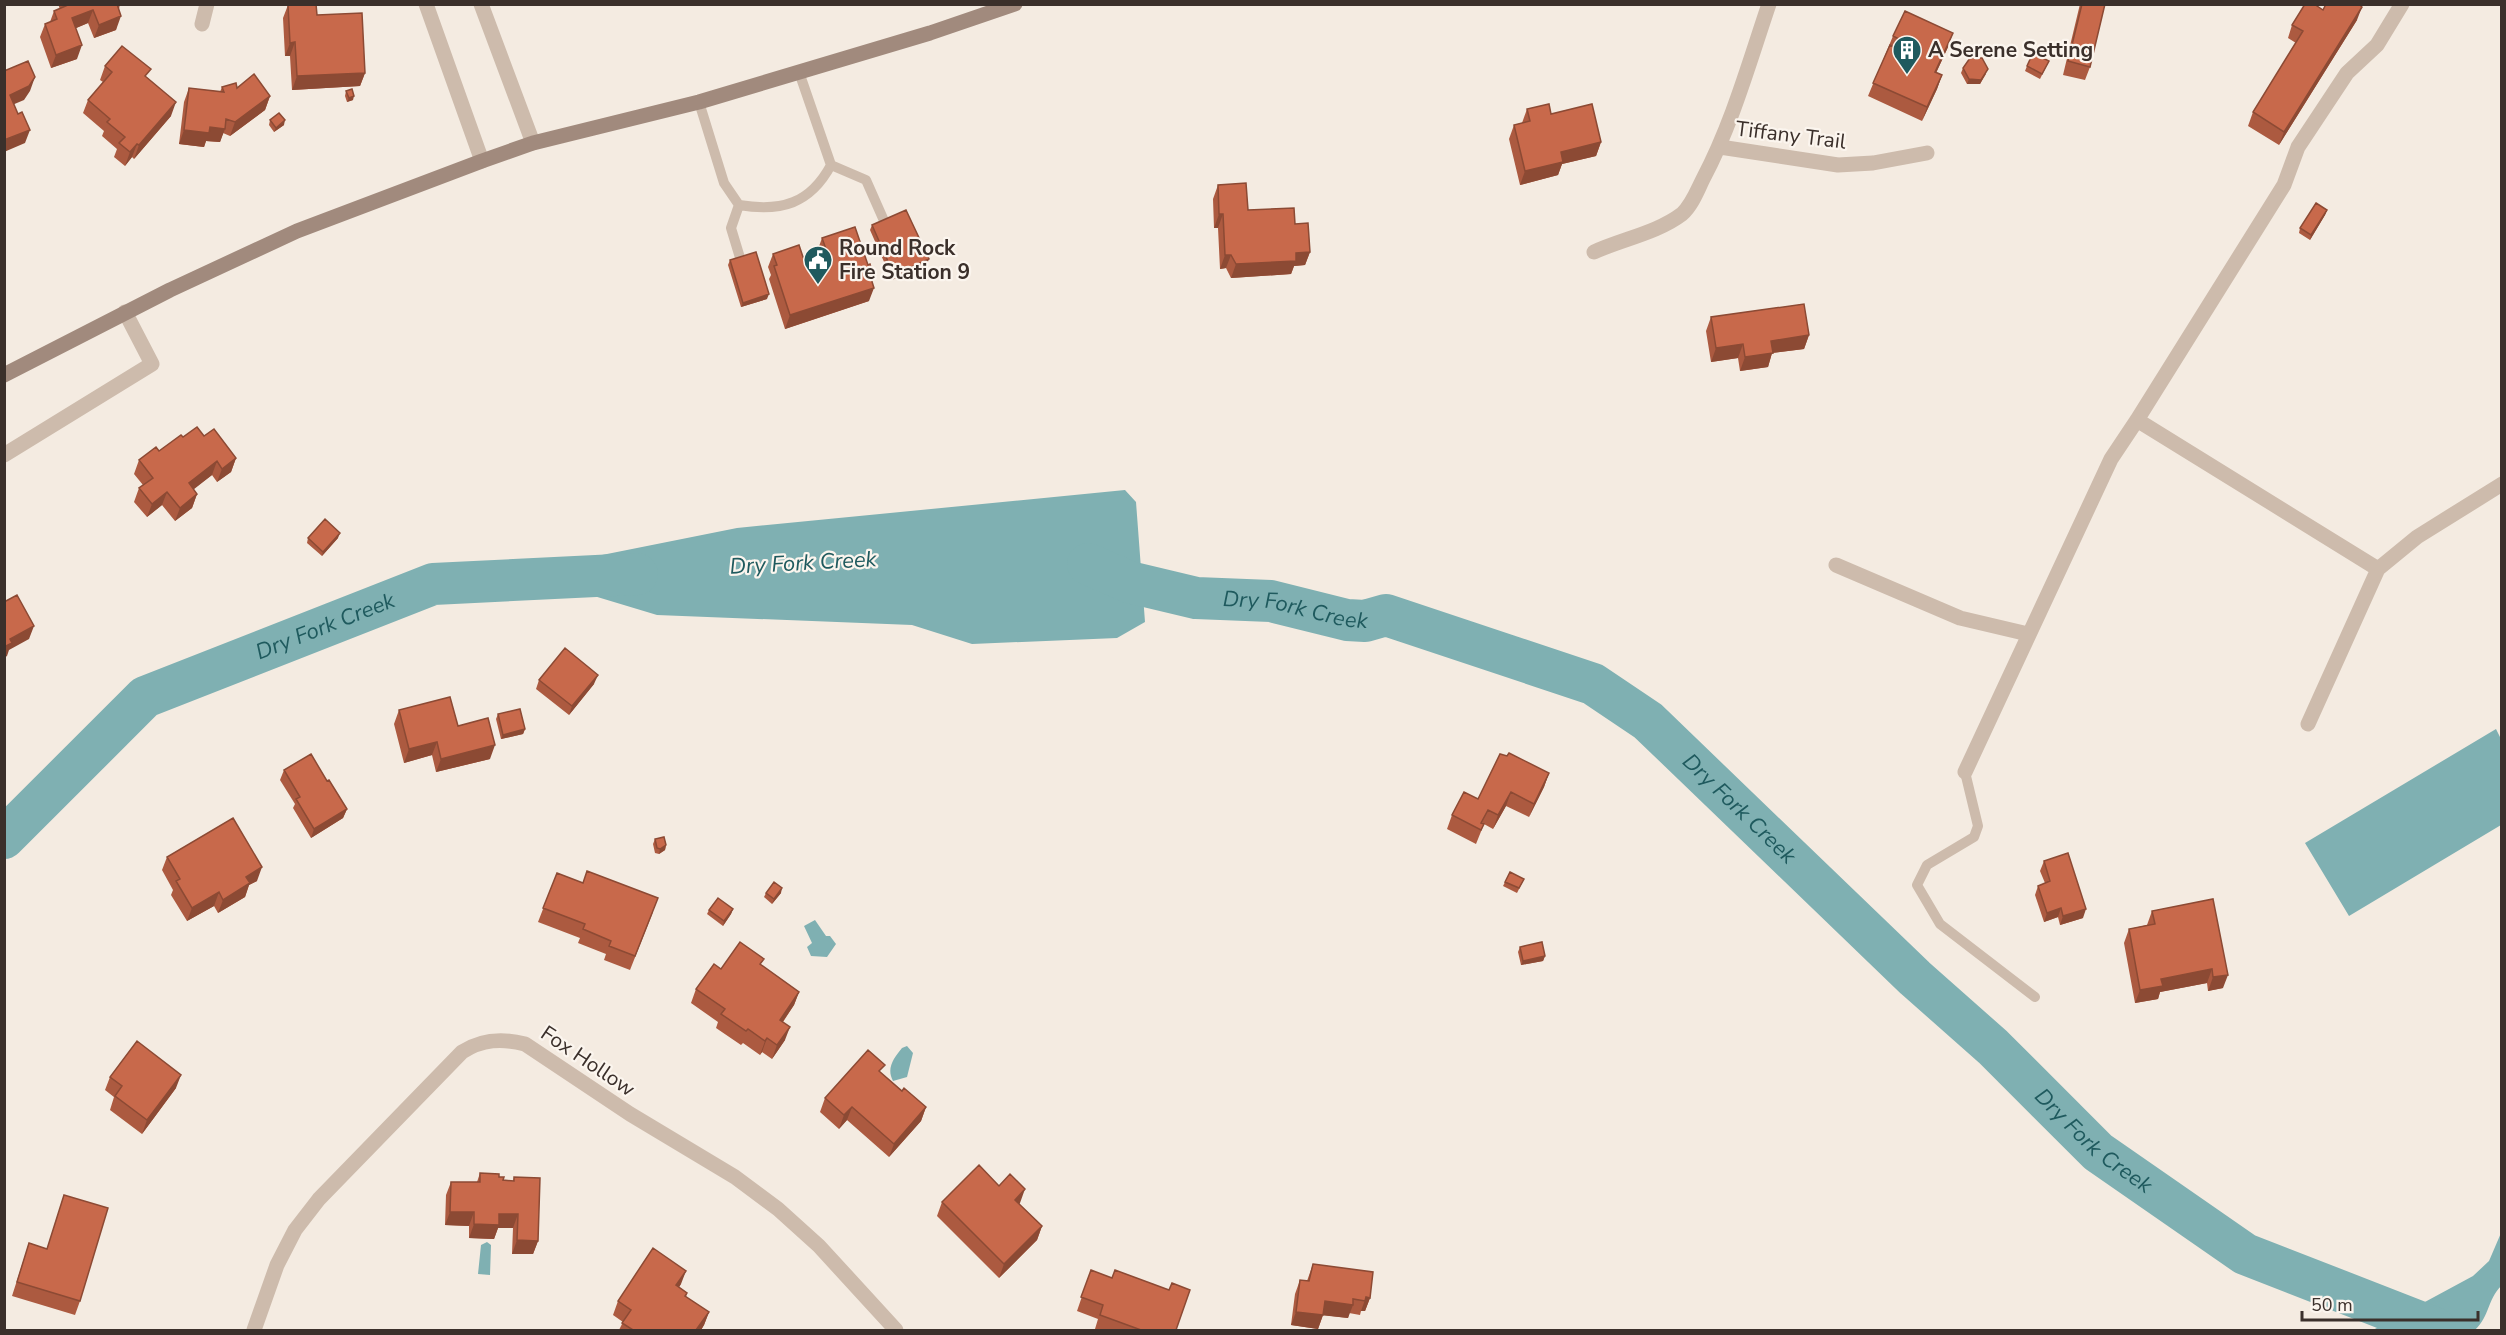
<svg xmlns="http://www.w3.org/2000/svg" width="2506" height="1335" viewBox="0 0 2506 1335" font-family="'Nunito Sans',sans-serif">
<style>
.water{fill:#7fb0b2}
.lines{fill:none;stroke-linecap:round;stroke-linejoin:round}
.river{stroke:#7fb0b2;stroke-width:42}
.service{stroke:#cdbbac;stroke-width:10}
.minor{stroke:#cdbbac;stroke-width:15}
.tertiary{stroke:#cdbbac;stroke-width:15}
.secondary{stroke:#a18a7d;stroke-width:15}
.wall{fill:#ac5a40}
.shaded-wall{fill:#8c4a34}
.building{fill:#c8694b;stroke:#8c4a34;stroke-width:1.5}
.labels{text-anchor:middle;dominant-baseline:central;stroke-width:4.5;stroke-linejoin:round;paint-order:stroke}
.poi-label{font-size:21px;font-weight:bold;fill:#3b302b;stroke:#fbf5ee;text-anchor:start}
.street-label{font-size:21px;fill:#3b302b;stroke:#fbf5ee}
.water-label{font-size:22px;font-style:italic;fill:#1f5a5e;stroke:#fbf5ee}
</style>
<rect width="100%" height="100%" fill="#f4ebe1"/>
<path class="water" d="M1125,490L1136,502L1145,622L1117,638L972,644L912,625L657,615L594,596L567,562L737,528Z
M2496,729L2501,739V825L2349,916L2305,843Z
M815,920L826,936H830L836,944L827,957L811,956L807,947L812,943L804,926Z
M907,1046L913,1053L907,1077L893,1081C886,1068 894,1058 902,1048Z
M2501,1233V1286C2487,1301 2490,1315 2475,1330H2373L2473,1276L2489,1261Z
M487,1242L491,1245L490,1275L478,1274L481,1245Z"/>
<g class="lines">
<g class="river">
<path id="s1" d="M1088,564L1129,582L1196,598L1271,601L1347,620L1365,621L1386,615L1593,684L1648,721L1915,978L1993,1047L2098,1152L2245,1254L2435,1328"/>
<path id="s2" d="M4,838L145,697L433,584L637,574"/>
</g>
<path class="service" d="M699,102L724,183L739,205C781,212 810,204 831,165L799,72
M831,165L866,180L885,223
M739,205L731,228L741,261
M1965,772L1978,826L1974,837L1927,865L1917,885L1940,924L2035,997"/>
<path class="minor" d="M202,24L207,4
M1720,147L1838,165L1873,163L1927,153
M1594,252C1622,239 1657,233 1682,214C1692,205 1697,191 1703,179C1732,124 1749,63 1769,4
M2137,420L2378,569
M4,455L152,364L125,312
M1836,565L1960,618L2028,634
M2308,724L2378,569L2417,537L2502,484
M1965,772L2111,459L2137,420L2284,185L2298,147L2347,73L2377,45L2402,4
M254,1330L277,1265L295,1230L319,1199L462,1052C482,1039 502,1038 525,1044L630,1114L735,1177L778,1209L819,1246L896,1330"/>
<path class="tertiary" d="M426,4L482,161
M481,4L533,143"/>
<path class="secondary" d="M4,375L170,290L297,231L482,161L533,143L699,102L930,33L1015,4"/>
</g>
<path class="wall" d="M58,4H120L119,9L116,30L94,38L88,23L76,28L77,59L51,68L40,37L45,24L50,22L54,11L60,9Z
M2080,4H2105L2090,67L2085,80L2063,75Z
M288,5L317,15L365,73L360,86L292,90L290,56H285L283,18Z
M2323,10L2357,20L2279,145L2248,126L2253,112L2296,43L2288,38L2292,25Z
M1893,36L1948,47L1936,73L1942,75L1937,89L1922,121L1868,96Z
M2049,61L2040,79L2025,71L2027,66Z
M105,66L148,78L171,116L134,159L132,157L125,166L114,157L117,149L102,136L104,131L83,113L88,100L103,82L100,80Z
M1963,68L1986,74L1980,84H1967L1961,73Z
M222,87L237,88L270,96L265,110L230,136L223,133L220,142L206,141L204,147L179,144L184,102L189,88L220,92Z
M346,91L353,100L347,102L345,96Z
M1527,109L1551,114L1601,142L1596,156L1562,164L1558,175L1520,185L1509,139L1514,125L1522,123Z
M270,120L284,125L274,132L269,125Z
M1218,185L1248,210L1295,224L1310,252L1305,265L1294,266L1291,274L1231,278L1226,268L1220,269L1218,228H1214L1213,199Z
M2327,210L2325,215L2310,240L2299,233L2300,228Z
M872,225L927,264L892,280L870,230Z
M822,238L870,275L869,301L785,329L769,279L771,275L768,267L773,254L803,257L817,252Z
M730,260L767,299L741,307L728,265Z
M1711,317L1809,335L1804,349L1772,353L1768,367L1740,371L1738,358L1711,362L1706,331Z
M183,437L236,458L231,472L217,482L212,475L193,489L197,494L192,508L175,521L162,505L147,517L134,502L139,488L143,485L134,474L139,460L159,451Z
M308,538H338L322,556L307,543Z
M539,680L594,684L569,715L536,689Z
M399,710L458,726L490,759L436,772L432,755L404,763L394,724Z
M498,714L525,729L523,734L501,739L496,719Z
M284,770L327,781L347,809L343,818L311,838L293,808L295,804L280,780Z
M1549,773L1544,787L1529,817L1506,806L1493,829L1484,824L1476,844L1447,829L1452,815Z
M655,839L666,845L665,850L659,854L655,853L653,844Z
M167,857L257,881L249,885L245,897L218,913L214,906L187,921L171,895L173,890L162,870Z
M2044,861L2083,918L2060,925L2058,917L2044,922L2035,895L2038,886L2045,883L2040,871Z
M557,873L653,912L630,970L604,960L606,954L578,943L580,938L538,922Z
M1524,879L1517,893L1503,886L1505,882Z
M766,893H781L772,904L764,897Z
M2213,899L2223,988L2208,991L2207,983L2160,992L2158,999L2135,1003L2124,943L2129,929L2147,925L2152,911Z
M733,909L731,914L723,926L707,914L709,910Z
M1520,947L1545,956L1543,961L1521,965L1518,952Z
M761,965L799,992L794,1005L783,1022L785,1040L772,1059L762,1052L760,1055L743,1043L741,1045L716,1028L718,1022L691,1003L696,989L721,969Z
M881,1074L902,1091L926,1107L921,1121L889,1157L847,1120L839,1129L820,1112L825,1098Z
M110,1077L176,1088L142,1134L110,1110L114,1097L105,1090Z
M480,1173L499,1177L503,1180L513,1181L514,1177L538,1241L533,1254H512L513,1228H498L494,1239L469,1238V1226L445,1225L446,1195L451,1182H477Z
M999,1186L1020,1203L1019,1204L1042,1226L1037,1240L999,1278L937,1216L942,1202Z
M64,1195L80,1301L75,1315L12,1296L29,1243L47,1249Z
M1313,1264L1370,1298L1365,1311H1361L1360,1315L1349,1313L1348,1318L1323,1315L1318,1329L1291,1325L1295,1294L1300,1280L1307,1281Z
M1091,1270L1176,1330H1099L1095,1329L1098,1319L1077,1311Z
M681,1284L679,1287L687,1293L686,1297L709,1312L704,1325L701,1330H619L623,1322L613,1315L618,1301Z"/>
<path class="shaded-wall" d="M2362,7L2357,20L2279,145L2284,132Z
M93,10L88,23L67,32L72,18Z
M121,16L116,30L94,38L99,25Z
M1953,33L1948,47L1930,86L1935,72Z
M295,42L290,56H285L290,43Z
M82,45L77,59L51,68L56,55Z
M1988,69L1980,84H1967L1969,79Z
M365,73L360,86L292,90L297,76Z
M1942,75L1937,89L1922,121L1927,107Z
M35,77L30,91L24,100L5,108L10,95Z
M270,96L265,110L230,136L235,122Z
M354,96L353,100L347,102L349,98Z
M176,102L171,116L134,159L139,145Z
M285,120L284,125L274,132L276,128Z
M210,127L225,129L220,142L206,141L204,147L179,144L184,130Z
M30,130L25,143L4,152V140Z
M1601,142L1596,156L1562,164L1558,175L1520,185L1525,171L1561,152Z
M137,144L132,157L125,166L130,152Z
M2327,210L2325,215L2310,240L2311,235Z
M1219,214H1223L1218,228H1214Z
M1310,252L1305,265L1294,266L1291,274L1231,278L1236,264L1296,253Z
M1225,255H1231L1226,268L1220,269Z
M929,259L927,264L892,280L894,275Z
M874,288L869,301L785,329L790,315Z
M769,294L767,299L741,307L743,303Z
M1809,335L1804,349L1772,353L1768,367L1740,371L1745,357L1771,341Z
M1743,344L1738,358L1711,362L1716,348Z
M236,458L231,472L217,482L222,469Z
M217,461L212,475L184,497L189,483Z
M167,492L162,505L147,517L152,504Z
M197,494L192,508L175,521L180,508Z
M340,533L338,538L322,556L323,552Z
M34,626L29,639L9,650L7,656L4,658V647L10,639Z
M598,675L594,684L569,715L572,706Z
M525,729L523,734L501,739L503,735Z
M437,742L432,755L404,763L409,749Z
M495,745L490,759L436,772L441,759Z
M1549,773L1544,787L1529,817L1534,804Z
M1511,792L1506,806L1493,829L1498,815Z
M347,809L343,818L311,838L314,829Z
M666,845L665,850L659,854L660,849Z
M262,867L257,881L249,885L245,897L218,913L223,900L246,877Z
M782,888L781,893L772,904L774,899Z
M219,892L214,906L187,921L192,908Z
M2061,908L2058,917L2044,922L2047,913Z
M733,909L731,914L723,926L724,921Z
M2086,909L2083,918L2060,925L2063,916Z
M1545,956L1543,961L1521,965L1523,961Z
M2212,969L2207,983L2160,992L2158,999L2135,1003L2140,990L2161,979Z
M2228,975L2223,988L2208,991L2213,977Z
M799,992L794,1005L775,1033L780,1020Z
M790,1027L785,1040L772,1059L777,1045Z
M767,1038L762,1052L760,1055L765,1041Z
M181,1075L176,1088L142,1134L147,1120Z
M852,1107L847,1120L839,1129L844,1115Z
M926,1107L921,1121L889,1157L894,1144Z
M1025,1189L1020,1203L1010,1213L1015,1200Z
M450,1212H474L469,1226L445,1225Z
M499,1214H518L513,1228H498L494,1239L469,1238L474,1224Z
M1042,1226L1037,1240L999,1278L1004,1264Z
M517,1240L538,1241L533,1254H512Z
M686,1271L681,1284L671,1299L676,1285Z
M1366,1297L1370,1298L1365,1311H1361Z
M1325,1301L1353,1305L1348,1318L1320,1315Z
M709,1312L704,1325L701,1330H696Z
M1296,1312L1323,1315L1318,1329L1291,1325Z"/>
<path class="building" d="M68,4H117L121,16L99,25L93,10L72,18L82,45L56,55L45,24L57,19L54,11L68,5Z
M316,4L317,15L362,13L365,73L297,76L295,42L290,43L288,5Z
M2082,4H2105L2090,67L2068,61Z
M2305,4H2314L2323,10L2326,4H2359L2362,7L2284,132L2253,112L2303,31L2292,25Z
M1905,11L1953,33L1935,72L1942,75L1927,107L1873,83L1890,45L1901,50L1905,42L1893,36Z
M122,46L151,69L145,76L176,102L139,145L137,144L130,152L119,143L125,137L107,122L110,119L88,100L112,72L105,66Z
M2033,53L2049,61L2042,74L2027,66Z
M1970,58H1982L1988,69L1981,80L1969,79L1963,68Z
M28,61L35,77L29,86L10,95L18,114L22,112L30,130L4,140V71Z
M254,74L270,96L235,122L226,119L225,129L210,127L209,133L184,130L189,88L224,92L222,87L236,83L237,88Z
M352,89L354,96L349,98L346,91Z
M1549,104L1551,114L1592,104L1601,142L1561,152L1563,162L1525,171L1514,125L1530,121L1527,109Z
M279,113L285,120L276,128L270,120Z
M1246,183L1248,210L1294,208L1295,224L1308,223L1310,252L1296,253V261L1236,264L1231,255H1225L1223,214H1219L1218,185Z
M2316,203L2327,210L2311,235L2300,228Z
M906,210L929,259L894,275L872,225Z
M855,227L868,265L870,264L872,271L869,272L874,288L790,315L774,266L777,265L773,254L799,245L803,257L826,249L822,238Z
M756,252L769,294L743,303L730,260Z
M1804,304L1809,335L1771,341L1773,353L1745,357L1743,344L1716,348L1711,317Z
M197,427L204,436L214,429L236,458L222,469L217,461L189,483L197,494L180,508L167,492L152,504L139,488L153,478L139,460L156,447L159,451L181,435L183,437Z
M325,519L340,533L323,552L308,538Z
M17,595L34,626L10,639L12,643L4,647V602Z
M565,648L598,675L572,706L539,680Z
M450,697L458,726L488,718L495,745L441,759L437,742L409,749L399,710Z
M520,709L525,729L503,735L498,714Z
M1509,753L1549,773L1534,804L1511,792L1498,815L1488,810L1481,823L1484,824L1481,830L1452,815L1464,792L1478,799L1500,754L1507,756Z
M311,754L327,781L329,780L347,809L314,829L296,799L300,797L284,770Z
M233,818L262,867L246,877L250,883L223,900L219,892L192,908L176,881L180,879L167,857Z
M664,837L666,845L660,849L657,848L655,839Z
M2068,853L2086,909L2063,916L2061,908L2047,913L2038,886L2050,881L2044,861Z
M587,871L658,898L635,956L609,946L611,941L583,929L585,924L543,908L557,873L583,883Z
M1510,872L1524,879L1519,888L1505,882Z
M774,882L782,888L774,899L766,893Z
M718,898L733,909L724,921L709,910Z
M2213,899L2228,975L2213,977L2212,969L2161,979L2163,986L2140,990L2129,929L2155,924L2152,911Z
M740,942L764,959L760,964L799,992L780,1020L790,1027L777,1045L767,1038L765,1041L748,1029L746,1031L721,1014L725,1009L696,989L714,964L721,969Z
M1542,942L1545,956L1523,961L1520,947Z
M137,1041L181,1075L147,1120L115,1096L122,1086L110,1077Z
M868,1050L885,1065L879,1071L902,1091L904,1088L926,1107L894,1144L852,1107L844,1115L825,1098Z
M979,1165L999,1186L1010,1174L1025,1189L1015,1200L1042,1226L1004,1264L942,1202Z
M480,1173L499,1174V1177H504L503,1180L514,1181V1177L540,1178L538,1241L517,1240L518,1214H499V1225L474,1224V1212H450L451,1182H480Z
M64,1195L108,1208L80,1301L17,1282L29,1243L47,1249Z
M653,1248L686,1271L676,1285L687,1293L685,1296L709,1312L696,1330H633L622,1323L631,1310L618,1301Z
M1313,1264L1373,1272L1370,1298L1366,1297L1365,1301L1353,1299V1305L1325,1301L1323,1315L1296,1312L1300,1280L1309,1281Z
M1091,1270L1112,1278L1115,1270L1169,1290L1172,1283L1190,1290L1176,1330H1141L1100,1315L1103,1305L1081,1297Z"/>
<defs>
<g id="building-pin" transform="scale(1.5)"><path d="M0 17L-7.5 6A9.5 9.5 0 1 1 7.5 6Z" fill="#1f5a5e" stroke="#fbf5ee"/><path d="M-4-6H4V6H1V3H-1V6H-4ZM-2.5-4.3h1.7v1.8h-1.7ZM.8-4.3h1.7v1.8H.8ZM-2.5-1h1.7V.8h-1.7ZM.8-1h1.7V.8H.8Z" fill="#fff"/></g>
<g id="civic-pin" transform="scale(1.5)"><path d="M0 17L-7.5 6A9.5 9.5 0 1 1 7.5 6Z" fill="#1f5a5e" stroke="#fbf5ee"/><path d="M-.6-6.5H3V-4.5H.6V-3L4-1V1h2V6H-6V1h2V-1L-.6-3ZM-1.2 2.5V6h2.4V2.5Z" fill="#fff"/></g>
</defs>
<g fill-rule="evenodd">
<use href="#building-pin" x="1907" y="50"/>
<use href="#civic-pin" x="818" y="260"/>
</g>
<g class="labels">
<g class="poi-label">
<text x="1928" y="50">A Serene Setting</text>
<text x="839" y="248">Round Rock<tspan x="839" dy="24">Fire Station 9</tspan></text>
</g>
<g class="street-label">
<text transform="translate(1791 135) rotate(7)">Tiffany Trail</text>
<text transform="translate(588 1061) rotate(34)">Fox Hollow</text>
</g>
<g class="water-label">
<text transform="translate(803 563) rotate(-3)">Dry Fork Creek</text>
<text stroke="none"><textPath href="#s1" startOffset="214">Dry Fork Creek</textPath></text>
<text stroke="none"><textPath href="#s2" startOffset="393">Dry Fork Creek</textPath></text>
<text stroke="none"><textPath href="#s1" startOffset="718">Dry Fork Creek</textPath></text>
<text stroke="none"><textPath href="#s1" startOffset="1204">Dry Fork Creek</textPath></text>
</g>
</g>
<rect width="2506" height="1335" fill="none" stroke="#3b302b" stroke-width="12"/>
<path d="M2302 1311v9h176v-9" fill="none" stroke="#3b302b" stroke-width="3"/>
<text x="2311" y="1311" font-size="18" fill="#3b302b" stroke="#fbf5ee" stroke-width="4.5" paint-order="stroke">50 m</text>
</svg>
